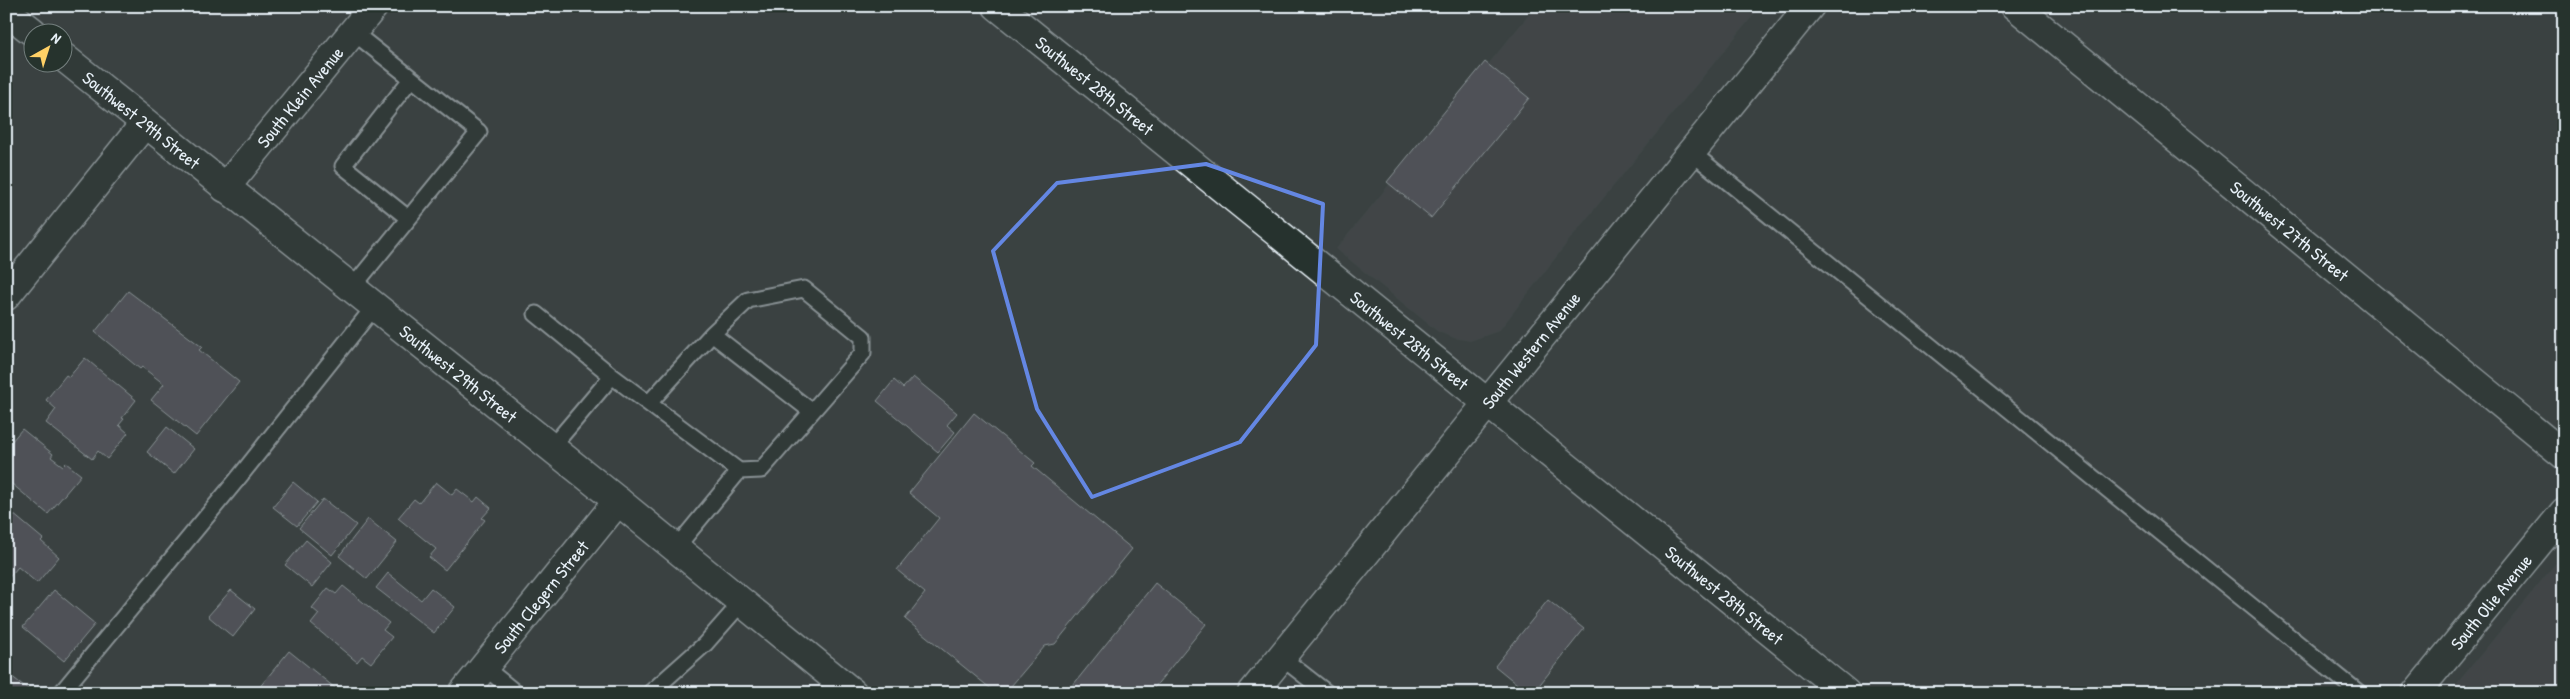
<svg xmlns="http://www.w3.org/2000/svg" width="2570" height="699" viewBox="0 0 2570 699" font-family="'Patrick Hand',sans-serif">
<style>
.built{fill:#484c4f}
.building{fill:#676571;stroke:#e8f1f8}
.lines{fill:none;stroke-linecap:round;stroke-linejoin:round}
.lane-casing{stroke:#e8f1f8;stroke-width:19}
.street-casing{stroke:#e8f1f8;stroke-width:31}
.secondary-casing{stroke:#e8f1f8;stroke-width:31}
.lane{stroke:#26332d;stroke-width:15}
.street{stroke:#26332d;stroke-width:28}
.secondary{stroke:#26332d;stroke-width:28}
.marked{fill:none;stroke:#6487e3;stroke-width:4;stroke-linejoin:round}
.labels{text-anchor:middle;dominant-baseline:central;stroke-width:5;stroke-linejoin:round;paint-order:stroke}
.street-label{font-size:18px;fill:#e8f1f8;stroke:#26332d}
</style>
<rect width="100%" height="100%" fill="#3a4241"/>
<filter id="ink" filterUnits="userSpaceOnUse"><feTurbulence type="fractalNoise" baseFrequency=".02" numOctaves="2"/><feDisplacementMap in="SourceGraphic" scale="10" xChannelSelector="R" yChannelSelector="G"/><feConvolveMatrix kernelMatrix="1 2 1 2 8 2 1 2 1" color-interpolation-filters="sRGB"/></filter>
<g filter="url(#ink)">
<path class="built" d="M1536,6H1761L1571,238L1499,331L1470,341L1454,338L1438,332L1336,249Z
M2564,553V693H2449Z"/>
<path class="building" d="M1485,62L1529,98L1431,218L1387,182Z
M128,291L202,347L199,350L239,382L196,436L151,400L164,384L142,367L140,369L95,332Z
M85,358L136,400L122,418L124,419L119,425L128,433L107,459L98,451L92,459L46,423L56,409L46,400L66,375L69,377Z
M913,377L957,413L947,425L955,432L938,452L877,401L894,380L903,388Z
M974,413L1035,463L1032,466L1132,549L1055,644L1045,646L1006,692L996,693L905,619L925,593L897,570L939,518L909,493Z
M167,427L194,449L174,474L147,452Z
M22,429L53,454L51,457L63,466L66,463L81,475L48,514L6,479V448Z
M293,482L317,502L297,526L273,507Z
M436,482L452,495L457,489L474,502L478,497L491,508L482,518L485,520L445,570L429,557L436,549L398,518L414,499L419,503Z
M323,499L356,525L332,555L299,528Z
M6,508L43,539L41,541L59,557L37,583L18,567L6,581Z
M368,519L397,542L367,579L339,556Z
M306,540L332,562L312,587L285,565Z
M388,573L421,600L431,588L455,607L434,633L376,588Z
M1155,583L1206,624L1150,693H1072L1069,690Z
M343,586L389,623L383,630L392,637L371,663L362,656L357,662L311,624L319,614L312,608L328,588L336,594Z
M54,590L95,624L64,661L23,627Z
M231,590L255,609L233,637L208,616Z
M1548,600L1584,629L1533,693H1528L1495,666Z
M289,651L335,688L332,693H263L258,689Z
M6,672L33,693H6Z"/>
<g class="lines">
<g class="lane-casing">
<path id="lane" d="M1691,152L2359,693
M408,218L343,166L411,79
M352,288L479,132L353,32
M536,314L612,376
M712,334L811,411
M649,403L712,334L748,300L804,289L863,337V353L761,470L739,471
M551,448L612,376L739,471L675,549
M1281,657L1327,693
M484,667L516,693
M61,693L240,476L374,307
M650,693L705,644L742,602"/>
</g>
<g class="street-casing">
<g id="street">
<path id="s1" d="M997,6L1846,693"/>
<path id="s2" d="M2015,6L2564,455"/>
<path id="s3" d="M225,188L374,6"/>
<path d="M6,296L145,123"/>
<path id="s4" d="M463,693L618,501"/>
<path id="s5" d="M2416,693L2564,512"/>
</g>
</g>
<g class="secondary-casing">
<g id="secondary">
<path d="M6,11L33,32"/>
<path id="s6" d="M62,56L618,501L853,693"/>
<path id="s7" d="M1252,693L1810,6"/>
</g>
</g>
<use href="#lane" class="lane"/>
<use href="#street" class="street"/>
<use href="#secondary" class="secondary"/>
</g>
</g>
<path d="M0 0H2570V699H0ZM1206,164L1323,204L1316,345L1240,442L1092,497L1037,409L993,251L1057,183Z" fill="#3a4241" fill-opacity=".55" fill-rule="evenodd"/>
<path class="marked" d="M1206,164L1323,204L1316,345L1240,442L1092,497L1037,409L993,251L1057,183Z"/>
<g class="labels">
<g class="street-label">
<text stroke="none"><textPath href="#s1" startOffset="126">Southwest 28th Street</textPath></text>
<text stroke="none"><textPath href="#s3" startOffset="118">South Klein Avenue</textPath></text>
<text stroke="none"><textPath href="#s6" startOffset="102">Southwest 29th Street</textPath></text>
<text stroke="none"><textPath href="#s2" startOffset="355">Southwest 27th Street</textPath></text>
<text stroke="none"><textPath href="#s1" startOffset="531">Southwest 28th Street</textPath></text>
<text stroke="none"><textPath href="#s7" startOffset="442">South Western Avenue</textPath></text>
<text stroke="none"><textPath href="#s6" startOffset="508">Southwest 29th Street</textPath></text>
<text stroke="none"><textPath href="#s1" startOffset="936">Southwest 28th Street</textPath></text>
<text stroke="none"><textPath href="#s4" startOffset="124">South Clegern Street</textPath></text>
<text stroke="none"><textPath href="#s5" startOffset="118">South Olie Avenue</textPath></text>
</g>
</g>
<rect width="2570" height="699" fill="none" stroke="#26332d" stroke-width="25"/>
<rect x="12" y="12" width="2545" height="674" fill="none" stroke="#e8f1f8" stroke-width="2" filter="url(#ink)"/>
<g transform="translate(48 48) rotate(39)"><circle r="24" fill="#26332d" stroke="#747f7e"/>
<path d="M0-4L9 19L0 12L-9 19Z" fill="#ffd166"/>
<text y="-8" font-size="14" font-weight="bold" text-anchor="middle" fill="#e8f1f8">N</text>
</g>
</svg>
